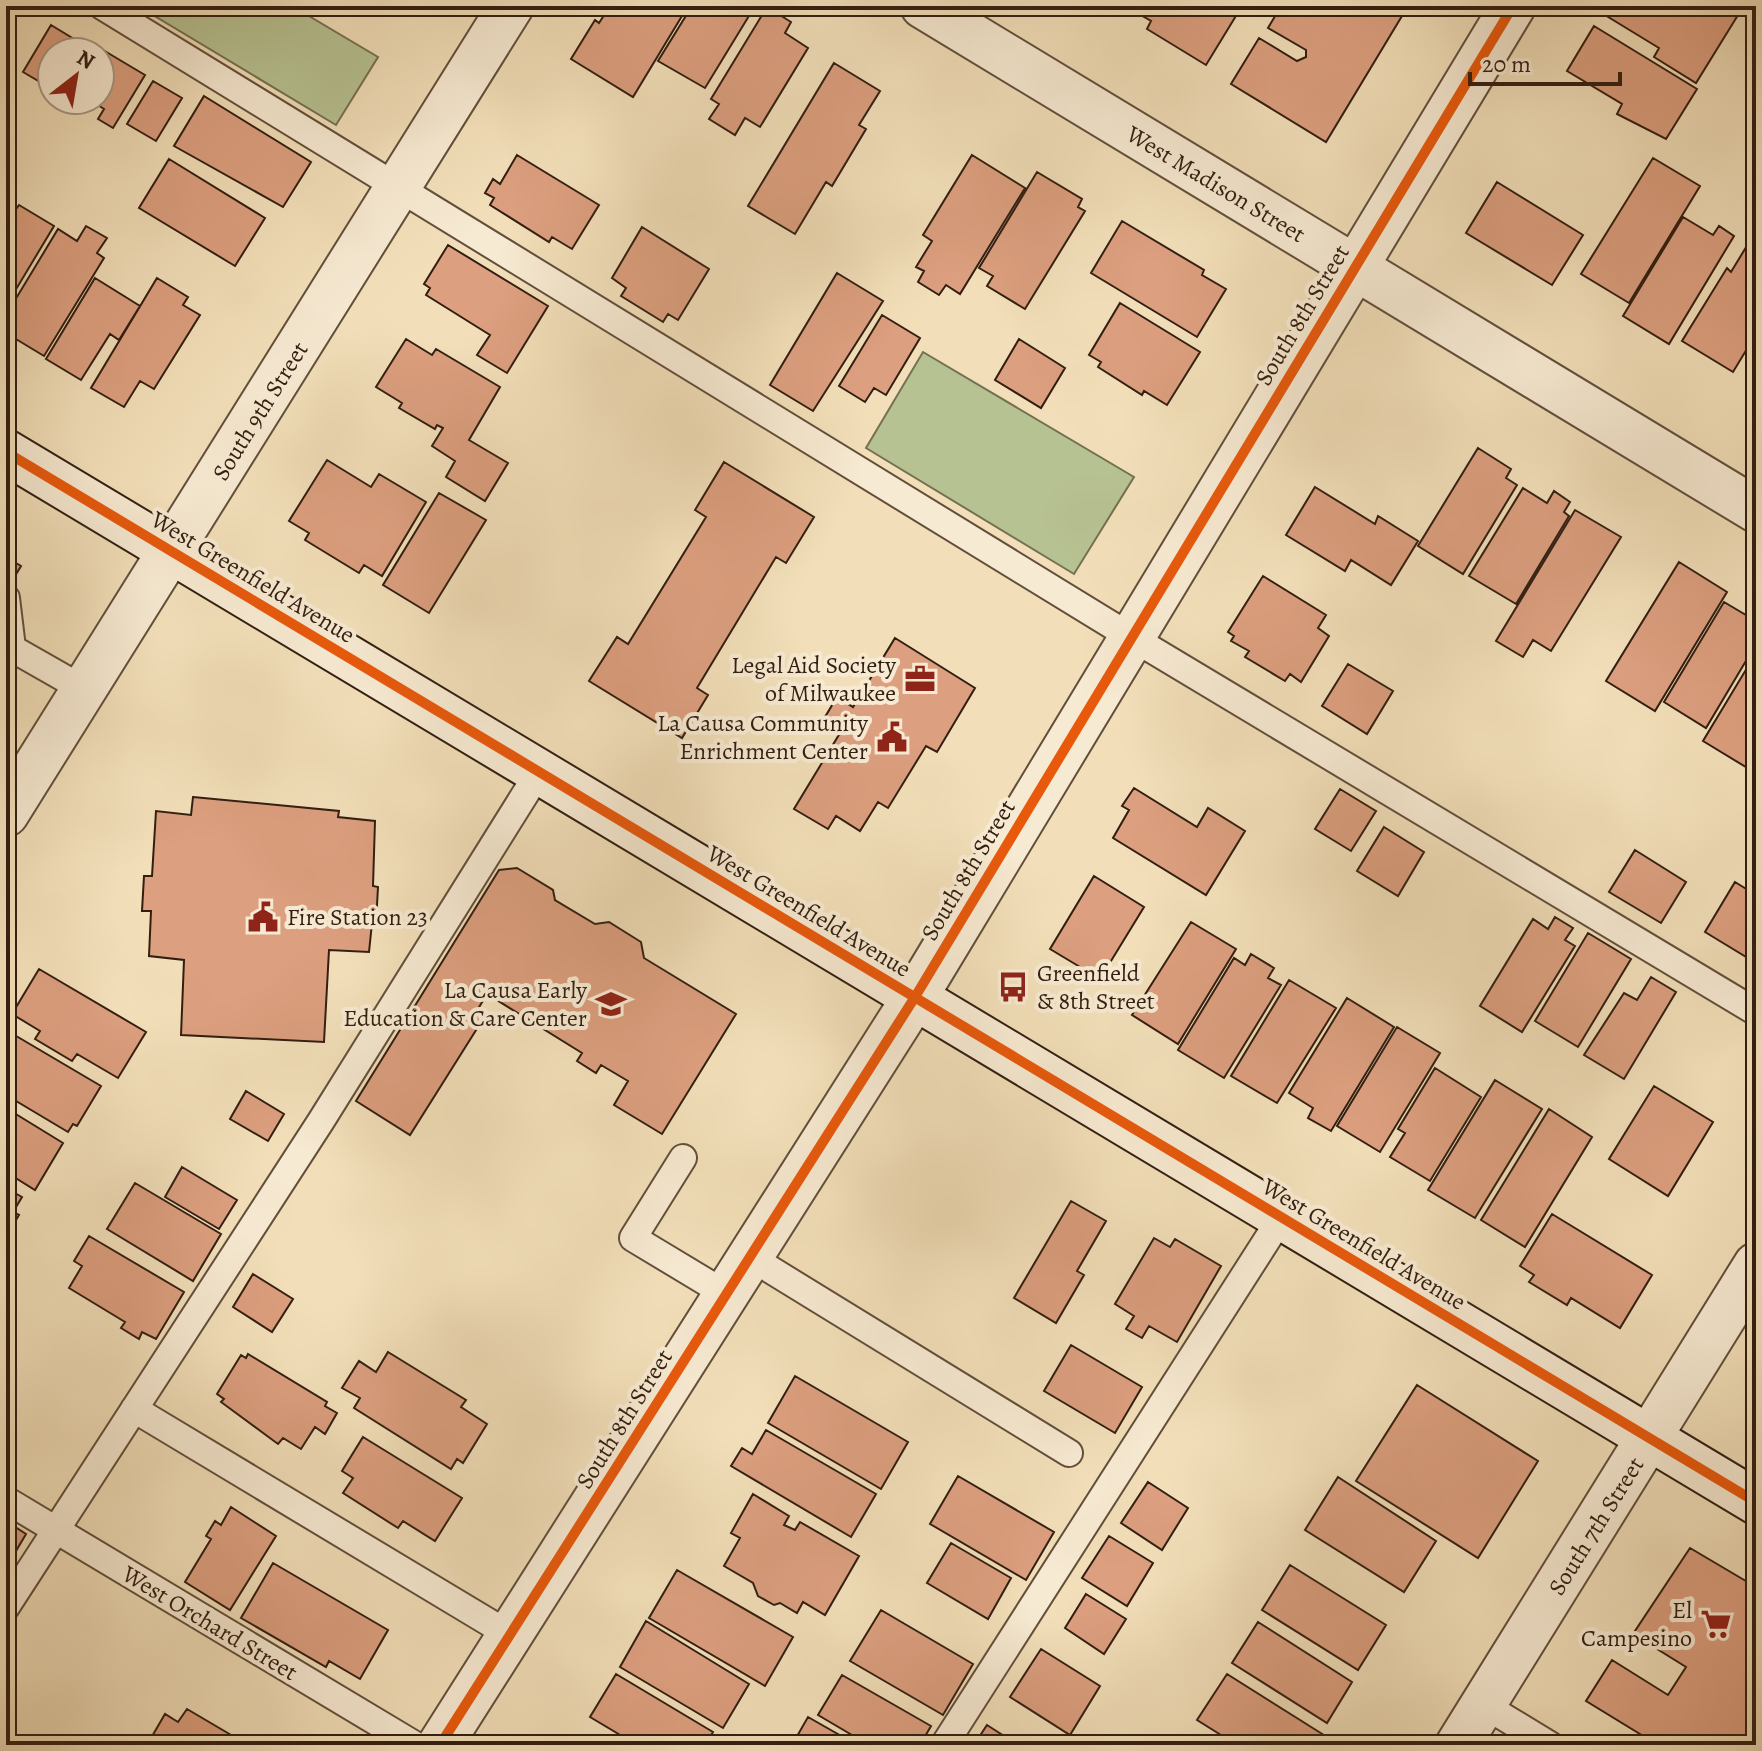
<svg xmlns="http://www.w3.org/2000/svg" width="1762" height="1751" viewBox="0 0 1762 1751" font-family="Alegreya,serif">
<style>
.green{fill:#b7c292;stroke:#747052;stroke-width:2}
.building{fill:#dc9f7f;stroke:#321e11;stroke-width:2}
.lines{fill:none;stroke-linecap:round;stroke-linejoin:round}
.service-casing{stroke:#624e3b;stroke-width:30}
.minor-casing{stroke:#624e3b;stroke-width:48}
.secondary-casing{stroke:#321e11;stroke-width:48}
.service{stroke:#f7ead2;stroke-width:26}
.minor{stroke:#f7ead2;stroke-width:44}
.secondary{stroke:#f7ead2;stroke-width:44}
.cycleway-casing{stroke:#f7ead2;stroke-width:15}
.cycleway{stroke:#e8590c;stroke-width:10}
.labels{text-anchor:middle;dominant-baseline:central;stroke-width:8;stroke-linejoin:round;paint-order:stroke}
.street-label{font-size:24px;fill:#321e11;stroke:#f7ead2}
.poi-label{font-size:24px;fill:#321e11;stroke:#f7ead2;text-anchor:end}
</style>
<rect width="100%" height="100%" fill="#f2dfb9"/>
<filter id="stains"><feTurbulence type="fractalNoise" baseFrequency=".0025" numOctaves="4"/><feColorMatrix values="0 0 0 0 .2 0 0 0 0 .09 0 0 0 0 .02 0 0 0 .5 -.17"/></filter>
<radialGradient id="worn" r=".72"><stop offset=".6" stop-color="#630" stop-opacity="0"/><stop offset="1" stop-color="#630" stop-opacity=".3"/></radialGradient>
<path class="green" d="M138,6H292L378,57L336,125Z
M923,352L1134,477L1074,574L866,448Z"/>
<path class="building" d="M610,6H688L633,97L571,59L595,20L599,23Z
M692,6H755L705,88L658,61Z
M1141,6H1242L1206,65L1147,29L1151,21L1137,13Z
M1281,6H1408L1326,142L1231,84L1259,38L1297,61L1306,57V50L1268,28Z
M1604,6H1724L1738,15L1696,83L1654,57L1659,48L1600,12Z
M767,7L791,22L785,33L808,48L760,127L745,118L735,135L709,119L719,104L711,99Z
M51,25L92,50L52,52V89L23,72Z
M1594,26L1697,89L1666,139L1617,114L1622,104L1567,71Z
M103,50L145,75L113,128L98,119L104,109L90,100H100Z
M834,63L880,91L859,125L866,129L832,186L826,182L795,234L748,206Z
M153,81L182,98L156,141L127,124Z
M204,96L311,162L283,207L174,146Z
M517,155L599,205L572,249L552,237L549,242L490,205L494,198L485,193L493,179L500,184Z
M972,155L1025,188L960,294L946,285L939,295L918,282L924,271L916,267L932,241L923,235Z
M1653,158L1700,186L1629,303L1581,274Z
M169,159L265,218L235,266L139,208Z
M1037,172L1082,199L1078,207L1085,211L1025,309L987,286L993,276L979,268Z
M1497,182L1583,235L1552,285L1466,233Z
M19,205L54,226L6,306V223Z
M1683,217L1713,235L1719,226L1734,236L1669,344L1623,316Z
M1756,217V233L1749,229Z
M1122,221L1204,270L1202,275L1226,289L1197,337L1091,273Z
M86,226L107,238L97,253L104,258L44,356L6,333V315L58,229L77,241Z
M642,227L709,269L678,320L668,314L663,322L621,296L626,288L612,278Z
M1748,244L1756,249V334L1733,372L1682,341L1727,268L1731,272Z
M448,245L548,306L507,373L477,355L490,335L426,295L430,288L424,284Z
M837,273L883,301L813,411L770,385Z
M95,278L140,306L119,340L110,334L81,380L46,359Z
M157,278L188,297L183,305L200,315L154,389L140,381L124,407L91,388Z
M1120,303L1200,352L1167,405L1144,391L1142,395L1098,367L1101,362L1089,355Z
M882,315L920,338L886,395L874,388L865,402L839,386Z
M406,339L432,355L436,349L500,387L469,440L508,463L485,501L446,477L455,461L432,446L443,428L437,425L435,429L399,408L402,403L376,387Z
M1019,339L1065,368L1041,408L995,380Z
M1478,448L1511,469L1506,478L1517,485L1463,574L1418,546Z
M327,460L371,487L379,474L426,502L382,576L364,565L359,573L305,540L309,533L289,521Z
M724,462L814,517L786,563L776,557L697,688L708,695L682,738L589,681L617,637L628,644L706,517L695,510Z
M1315,487L1375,524L1378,516L1418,541L1391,585L1351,560L1345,571L1286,535Z
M1523,488L1547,503L1554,491L1570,502L1564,512L1569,516L1516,604L1469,576Z
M439,493L486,520L429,613L383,585Z
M1575,510L1621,537L1551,651L1533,640L1523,657L1496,641Z
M6,557L21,566L6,591Z
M1679,562L1727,592L1655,711L1606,681Z
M1263,576L1326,615L1318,628L1329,636L1301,682L1290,674L1285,681L1245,657L1249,651L1231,641L1234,636L1228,632Z
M1724,602L1756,621V644L1706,728L1664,702Z
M895,638L975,688L937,752L926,746L888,808L878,802L860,831L836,816L828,829L794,809L843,728L825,717L837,697L853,707Z
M1756,653V769L1754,772L1703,741Z
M1348,664L1393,691L1367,734L1322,706Z
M1134,788L1197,827L1208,808L1245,831L1206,895L1113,838L1129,810L1122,806Z
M1340,789L1376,811L1351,851L1315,829Z
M193,797L339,811L338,817L375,821L373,886L378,887L376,923H372L369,952L329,950L324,1042L181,1035L184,960L149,956L151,911H142L144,876H152L156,811L191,815Z
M1384,827L1424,852L1398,896L1357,871Z
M1756,848V867L1747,862Z
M1635,850L1686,882L1661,923L1609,892Z
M517,868L553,890L555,900L595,924L609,922L641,942L644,958L736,1014L662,1134L614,1105L628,1081L601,1065L596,1073L577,1061L582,1053L487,994L475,1014L483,1019L410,1135L356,1101L499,870Z
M1094,876L1144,907L1100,979L1050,949Z
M1735,882L1756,895V963L1705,932Z
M1555,917L1573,928L1565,940L1575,946L1522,1032L1480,1006L1533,919L1548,929Z
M1191,922L1236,949L1178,1044L1132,1015Z
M1588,933L1631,959L1578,1047L1535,1021Z
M1251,954L1274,968L1268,978L1281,985L1224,1078L1178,1050L1234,958L1245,965Z
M39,969L146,1032L118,1078L77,1054L72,1061L35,1039L40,1031L12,1014Z
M1651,977L1676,992L1624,1079L1584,1055L1624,993L1637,1000Z
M1289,980L1336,1008L1277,1103L1231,1076Z
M1347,998L1394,1027L1331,1131L1308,1118L1313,1108L1289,1093Z
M1397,1027L1440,1053L1380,1152L1337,1126Z
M6,1030L101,1086L77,1126L73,1124L68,1132L6,1095Z
M1435,1068L1481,1097L1430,1181L1390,1157L1405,1133L1398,1129Z
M1495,1080L1542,1109L1475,1218L1428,1190Z
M1654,1086L1713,1122L1668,1196L1609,1159Z
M246,1091L284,1114L268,1141L230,1119Z
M6,1108L63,1143L35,1190L6,1172Z
M1549,1109L1592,1137L1525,1247L1481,1220Z
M182,1167L237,1200L219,1229L165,1197Z
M135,1183L221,1234L193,1281L107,1229Z
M6,1188L22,1197L13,1212L19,1215L6,1237Z
M1071,1201L1106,1221L1077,1271L1084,1275L1056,1323L1014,1298Z
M1552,1214L1652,1275L1620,1328L1571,1298L1567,1305L1529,1282L1534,1275L1520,1266Z
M89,1236L184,1292L156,1339L142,1332L139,1339L121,1328L125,1322L69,1288L82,1266L74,1261Z
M1154,1238L1170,1247L1175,1239L1221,1266L1177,1342L1149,1326L1142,1338L1126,1329L1134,1316L1115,1304Z
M253,1274L293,1299L272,1332L233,1307Z
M1071,1345L1142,1387L1115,1433L1044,1391Z
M388,1352L466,1400L461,1407L487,1424L463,1463L457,1459L451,1469L354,1408L360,1398L342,1388L359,1361L376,1372Z
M248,1354L327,1402L325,1406L337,1413L325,1434L315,1427L301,1449L283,1438L278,1444L221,1402L224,1399L217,1394L241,1355L246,1358Z
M795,1376L908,1442L881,1489L768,1423Z
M1417,1385L1538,1461L1478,1558L1356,1481Z
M766,1430L876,1494L851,1537L731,1466L742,1448L752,1454Z
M363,1437L462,1498L435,1541L403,1521L398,1528L343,1493L353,1478L342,1471Z
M958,1476L1054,1532L1026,1580L930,1524Z
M1338,1477L1436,1541L1404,1592L1305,1530Z
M1148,1482L1188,1508L1162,1550L1121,1523Z
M753,1494L789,1516L784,1525L795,1530L800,1522L859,1556L825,1615L803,1602L797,1613L780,1603L774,1605L758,1596L753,1583L724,1566L740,1538L731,1533Z
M231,1507L276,1536L230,1610L185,1582L211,1539L206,1536L215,1521L221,1525Z
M6,1521L26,1534L6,1568Z
M1109,1536L1153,1563L1127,1606L1082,1578Z
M951,1543L1011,1578L988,1619L927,1583Z
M1690,1548L1756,1587V1745H1658L1586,1701L1612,1660L1668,1695L1686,1667L1633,1634Z
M273,1563L388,1630L360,1679L329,1661L326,1667L241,1618Z
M1290,1565L1386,1625L1358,1670L1262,1610Z
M677,1570L793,1637L765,1686L649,1618Z
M1086,1594L1126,1619L1104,1654L1065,1628Z
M881,1610L973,1664L943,1715L850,1661Z
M646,1621L749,1684L723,1728L620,1667Z
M1258,1622L1352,1682L1327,1723L1232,1663Z
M1041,1649L1100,1686L1070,1735L1010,1697Z
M616,1674L713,1732L705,1745H637L590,1717Z
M1227,1674L1327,1737L1322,1745H1237L1197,1720Z
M842,1675L931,1726L920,1745H869L818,1715Z
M187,1709L248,1745H147L165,1714L178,1722Z
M808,1717L857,1745H792Z
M987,1725L1018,1745H974Z
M577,1737L590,1745H572Z"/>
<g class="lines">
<g class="service-casing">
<path id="service" d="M102,6L1131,637L1756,1012
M6,598L12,648L6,656
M6,645L85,690
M683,1158L633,1238L726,1294
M750,1257L1069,1453
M134,1409L510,1635
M6,1500L415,1745
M6,1607L321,1121L539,772
M1484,1705L1550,1745
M944,1745L1281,1218"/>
</g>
<g class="minor-casing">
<path id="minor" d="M923,6L1756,510
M6,814L511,6
M440,1745L915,997L1513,6
M1458,1745L1756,1265"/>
</g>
<g class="secondary-casing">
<path id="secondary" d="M6,452L1756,1502"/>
</g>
<use href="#service" class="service"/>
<use href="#minor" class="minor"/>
<use href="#secondary" class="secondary"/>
<g class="cycleway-casing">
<path id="cycleway" d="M6,452L1756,1502
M440,1745L915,997L1513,6"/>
</g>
<use href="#cycleway" class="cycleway"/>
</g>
<defs>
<g id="office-bare" transform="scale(2.4)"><path d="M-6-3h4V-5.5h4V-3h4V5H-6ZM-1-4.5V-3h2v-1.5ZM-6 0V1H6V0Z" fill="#8f2418" stroke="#f7ead2" stroke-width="2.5" paint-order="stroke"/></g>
<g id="civic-bare" transform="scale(2.4)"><path d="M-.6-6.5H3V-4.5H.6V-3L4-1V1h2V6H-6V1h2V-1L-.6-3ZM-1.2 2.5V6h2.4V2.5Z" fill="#8f2418" stroke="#f7ead2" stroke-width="2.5" paint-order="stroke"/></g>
<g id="bus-bare" transform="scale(2.4)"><path d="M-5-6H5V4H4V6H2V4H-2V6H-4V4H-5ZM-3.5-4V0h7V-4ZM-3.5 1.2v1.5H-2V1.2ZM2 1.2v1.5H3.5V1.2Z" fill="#8f2418" stroke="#f7ead2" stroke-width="2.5" paint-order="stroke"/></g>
<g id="school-bare" transform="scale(2.4)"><path d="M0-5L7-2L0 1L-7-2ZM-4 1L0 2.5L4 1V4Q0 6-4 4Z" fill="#8f2418" stroke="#f7ead2" stroke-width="2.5" paint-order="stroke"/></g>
<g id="supermarket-bare" transform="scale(2.4)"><path d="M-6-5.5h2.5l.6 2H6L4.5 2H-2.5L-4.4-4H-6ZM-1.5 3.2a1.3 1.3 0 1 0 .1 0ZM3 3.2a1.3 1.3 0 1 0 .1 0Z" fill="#8f2418" stroke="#f7ead2" stroke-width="2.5" paint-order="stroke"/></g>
</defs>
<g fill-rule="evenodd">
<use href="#office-bare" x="920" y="679"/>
<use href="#civic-bare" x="892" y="737"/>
<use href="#civic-bare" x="263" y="917"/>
<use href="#bus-bare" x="1013" y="987"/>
<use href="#school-bare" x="611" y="1004"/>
<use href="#supermarket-bare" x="1716" y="1624"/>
</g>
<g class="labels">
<g class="street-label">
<text transform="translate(1216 184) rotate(31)">West Madison Street</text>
<text transform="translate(1302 315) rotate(-59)">South 8th Street</text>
<text transform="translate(260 411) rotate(-58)">South 9th Street</text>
<text transform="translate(253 577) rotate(31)">West Greenfield Avenue</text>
<text transform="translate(968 870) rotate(-59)">South 8th Street</text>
<text transform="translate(809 911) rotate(31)">West Greenfield Avenue</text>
<text transform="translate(1364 1244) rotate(31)">West Greenfield Avenue</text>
<text transform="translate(624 1419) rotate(-58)">South 8th Street</text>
<text transform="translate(1596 1526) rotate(-58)">South 7th Street</text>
<text transform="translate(210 1623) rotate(31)">West Orchard Street</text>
</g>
<g class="poi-label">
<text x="896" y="665">Legal Aid Society<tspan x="896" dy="28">of Milwaukee</tspan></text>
<text x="868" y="723">La Causa Community<tspan x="868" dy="28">Enrichment Center</tspan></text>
<text x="287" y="917" text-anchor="start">Fire Station 23</text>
<text x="1037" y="973" text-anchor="start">Greenfield<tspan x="1037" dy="28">&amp; 8th Street</tspan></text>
<text x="587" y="990">La Causa Early<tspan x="587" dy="28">Education &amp; Care Center</tspan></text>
<text x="1692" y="1610">El<tspan x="1692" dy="28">Campesino</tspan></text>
</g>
</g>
<rect width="1762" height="1751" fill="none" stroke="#f2dfb9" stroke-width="32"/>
<rect x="8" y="8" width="1746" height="1735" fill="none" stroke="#321e11" stroke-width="4"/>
<rect x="16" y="16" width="1730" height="1719" fill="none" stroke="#321e11" stroke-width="2"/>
<g transform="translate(76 76) rotate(31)"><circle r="38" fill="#f7ead2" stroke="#a89885" stroke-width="2"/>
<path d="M0-6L14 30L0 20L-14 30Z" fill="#8f2418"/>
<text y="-12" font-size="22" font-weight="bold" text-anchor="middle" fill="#321e11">N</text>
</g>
<path d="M1470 72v12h150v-12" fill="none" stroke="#321e11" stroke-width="4"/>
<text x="1482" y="72" font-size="24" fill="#321e11" stroke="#f7ead2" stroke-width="6" paint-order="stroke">20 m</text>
<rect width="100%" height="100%" filter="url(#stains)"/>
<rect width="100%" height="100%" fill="url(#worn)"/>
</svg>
